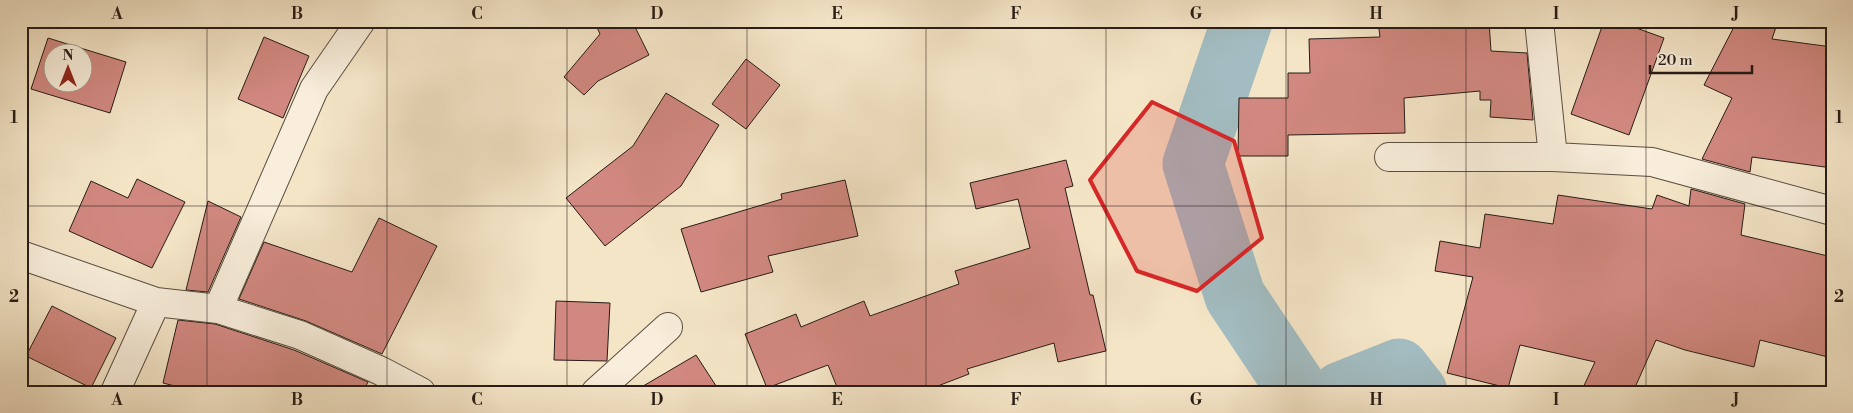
<svg xmlns="http://www.w3.org/2000/svg" width="1853" height="413" viewBox="0 0 1853 413" font-family="'Libre Bodoni',serif">
<style>
.lines{fill:none;stroke-linecap:round;stroke-linejoin:round}
.river{stroke:#a2bcc1;stroke-width:61}
.building{fill:#d18880;stroke:#271c16;fill-rule:evenodd}
.minor-casing{stroke:#5a4e42;stroke-width:30}
.minor{stroke:#f8eedb;stroke-width:28}
.marked{fill:#d62828;fill-opacity:0.2;stroke:#d62828;stroke-width:4;stroke-linejoin:round}
.grid{fill:none;stroke:#271c16;stroke-width:1;stroke-opacity:0.55}
.neatline{fill:none;stroke:#271c16;stroke-width:2}
.grid-label{font-size:16px;text-anchor:middle;font-weight:bold;fill:#271c16}
</style>
<rect width="100%" height="100%" fill="#f4e5c7"/>
<filter id="stains"><feTurbulence type="fractalNoise" baseFrequency=".004" numOctaves="4"/><feColorMatrix values="0 0 0 0 .2 0 0 0 0 .09 0 0 0 0 .02 0 0 0 .5 -.17"/></filter>
<radialGradient id="worn" r=".72"><stop offset=".6" stop-color="#630" stop-opacity="0"/><stop offset="1" stop-color="#630" stop-opacity=".3"/></radialGradient>
<g class="lines">
<path class="river" d="M1242,21L1193,164L1235,296L1299,392
M1341,392L1399,369L1417,392"/>
</g>
<path class="building" d="M594,21H632L649,55L598,81L584,95L564,77L600,34Z
M1378,21H1489L1491,51L1527,53L1533,120L1490,117L1491,100H1480V91L1404,98L1405,133L1288,135V156H1238L1239,98H1288V73H1310L1309,39L1380,37Z
M1604,21H1617L1664,38L1629,135L1571,114Z
M1737,21H1778L1772,39L1832,47V168L1752,157L1750,172L1702,159L1732,98L1704,85Z
M264,37L309,56L283,118L238,99Z
M48,38L126,62L110,113L31,89ZM52,52H82V82H52Z
M746,59L780,85L746,129L712,104Z
M666,93L719,125L681,186L605,246L566,198L633,146Z
M1066,160L1073,186L1065,188L1090,295H1093L1106,351L1058,362L1054,343L967,369L969,374L922,392H839L828,365L767,388L745,334L796,314L801,327L864,301L870,316L959,284L955,271L1030,248L1018,199L976,209L970,183Z
M137,179L185,202L152,268L69,231L91,181L128,198Z
M845,180L858,236L768,256L773,272L701,292L681,229L782,199L781,194Z
M1691,189L1745,204L1741,235L1832,257V358L1760,340L1754,367L1685,350L1656,340L1633,392H1581L1595,362L1520,345L1508,388L1447,373L1473,277L1435,271L1440,241L1480,248L1485,214L1553,224L1558,195L1652,209L1657,195L1689,206Z
M208,201L241,217L208,292L186,290Z
M379,218L437,246L382,354L306,321L239,299L264,242L352,272Z
M556,301L610,303L607,361L554,360Z
M52,306L116,338L91,388L26,356Z
M178,320L215,324L294,350L368,382L363,392H198L163,383Z
M696,355L720,392H633Z"/>
<g class="lines">
<g class="minor-casing">
<path id="minor" d="M1539,21L1553,157
M1389,157H1553L1652,162L1832,211
M21,255L156,302
M218,309L300,335L381,371L421,392
M115,392L156,302L218,309L314,89L361,21
M596,392L668,327"/>
</g>
<use href="#minor" class="minor"/>
</g>
<path class="marked" d="M1152,102L1234,141L1262,238L1197,291L1137,271L1090,180Z"/>
<path class="grid" d="M207,21V392M387,21V392M567,21V392M747,21V392M926,21V392M1106,21V392M1286,21V392M1466,21V392M1646,21V392M21,206H1832"/>
<rect width="1853" height="413" fill="none" stroke="#f4e5c7" stroke-width="55"/>
<g transform="translate(68 68)"><circle r="24" fill="#f8eedb" stroke="#a49a8c"/>
<path d="M0-4L9 19L0 12L-9 19Z" fill="#8f2418"/>
<text y="-8" font-size="14" font-weight="bold" text-anchor="middle" fill="#271c16">N</text>
</g>
<path d="M1650 65v8h102v-8" fill="none" stroke="#271c16" stroke-width="2.5"/>
<text x="1658" y="65" font-size="15" fill="#271c16" stroke="#f8eedb" stroke-width="4" paint-order="stroke">20 m</text>
<rect x="28" y="28" width="1798" height="358" class="neatline"/>
<g class="grid-label">
<text x="117" y="19">A</text>
<text x="297" y="19">B</text>
<text x="477" y="19">C</text>
<text x="657" y="19">D</text>
<text x="837" y="19">E</text>
<text x="1016" y="19">F</text>
<text x="1196" y="19">G</text>
<text x="1376" y="19">H</text>
<text x="1556" y="19">I</text>
<text x="1736" y="19">J</text>
<text x="14" y="123">1</text>
<text x="1839" y="123">1</text>
<text x="14" y="302">2</text>
<text x="1839" y="302">2</text>
<text x="117" y="405">A</text>
<text x="297" y="405">B</text>
<text x="477" y="405">C</text>
<text x="657" y="405">D</text>
<text x="837" y="405">E</text>
<text x="1016" y="405">F</text>
<text x="1196" y="405">G</text>
<text x="1376" y="405">H</text>
<text x="1556" y="405">I</text>
<text x="1736" y="405">J</text>
</g>
<rect width="100%" height="100%" filter="url(#stains)"/>
<rect width="100%" height="100%" fill="url(#worn)"/>
</svg>
